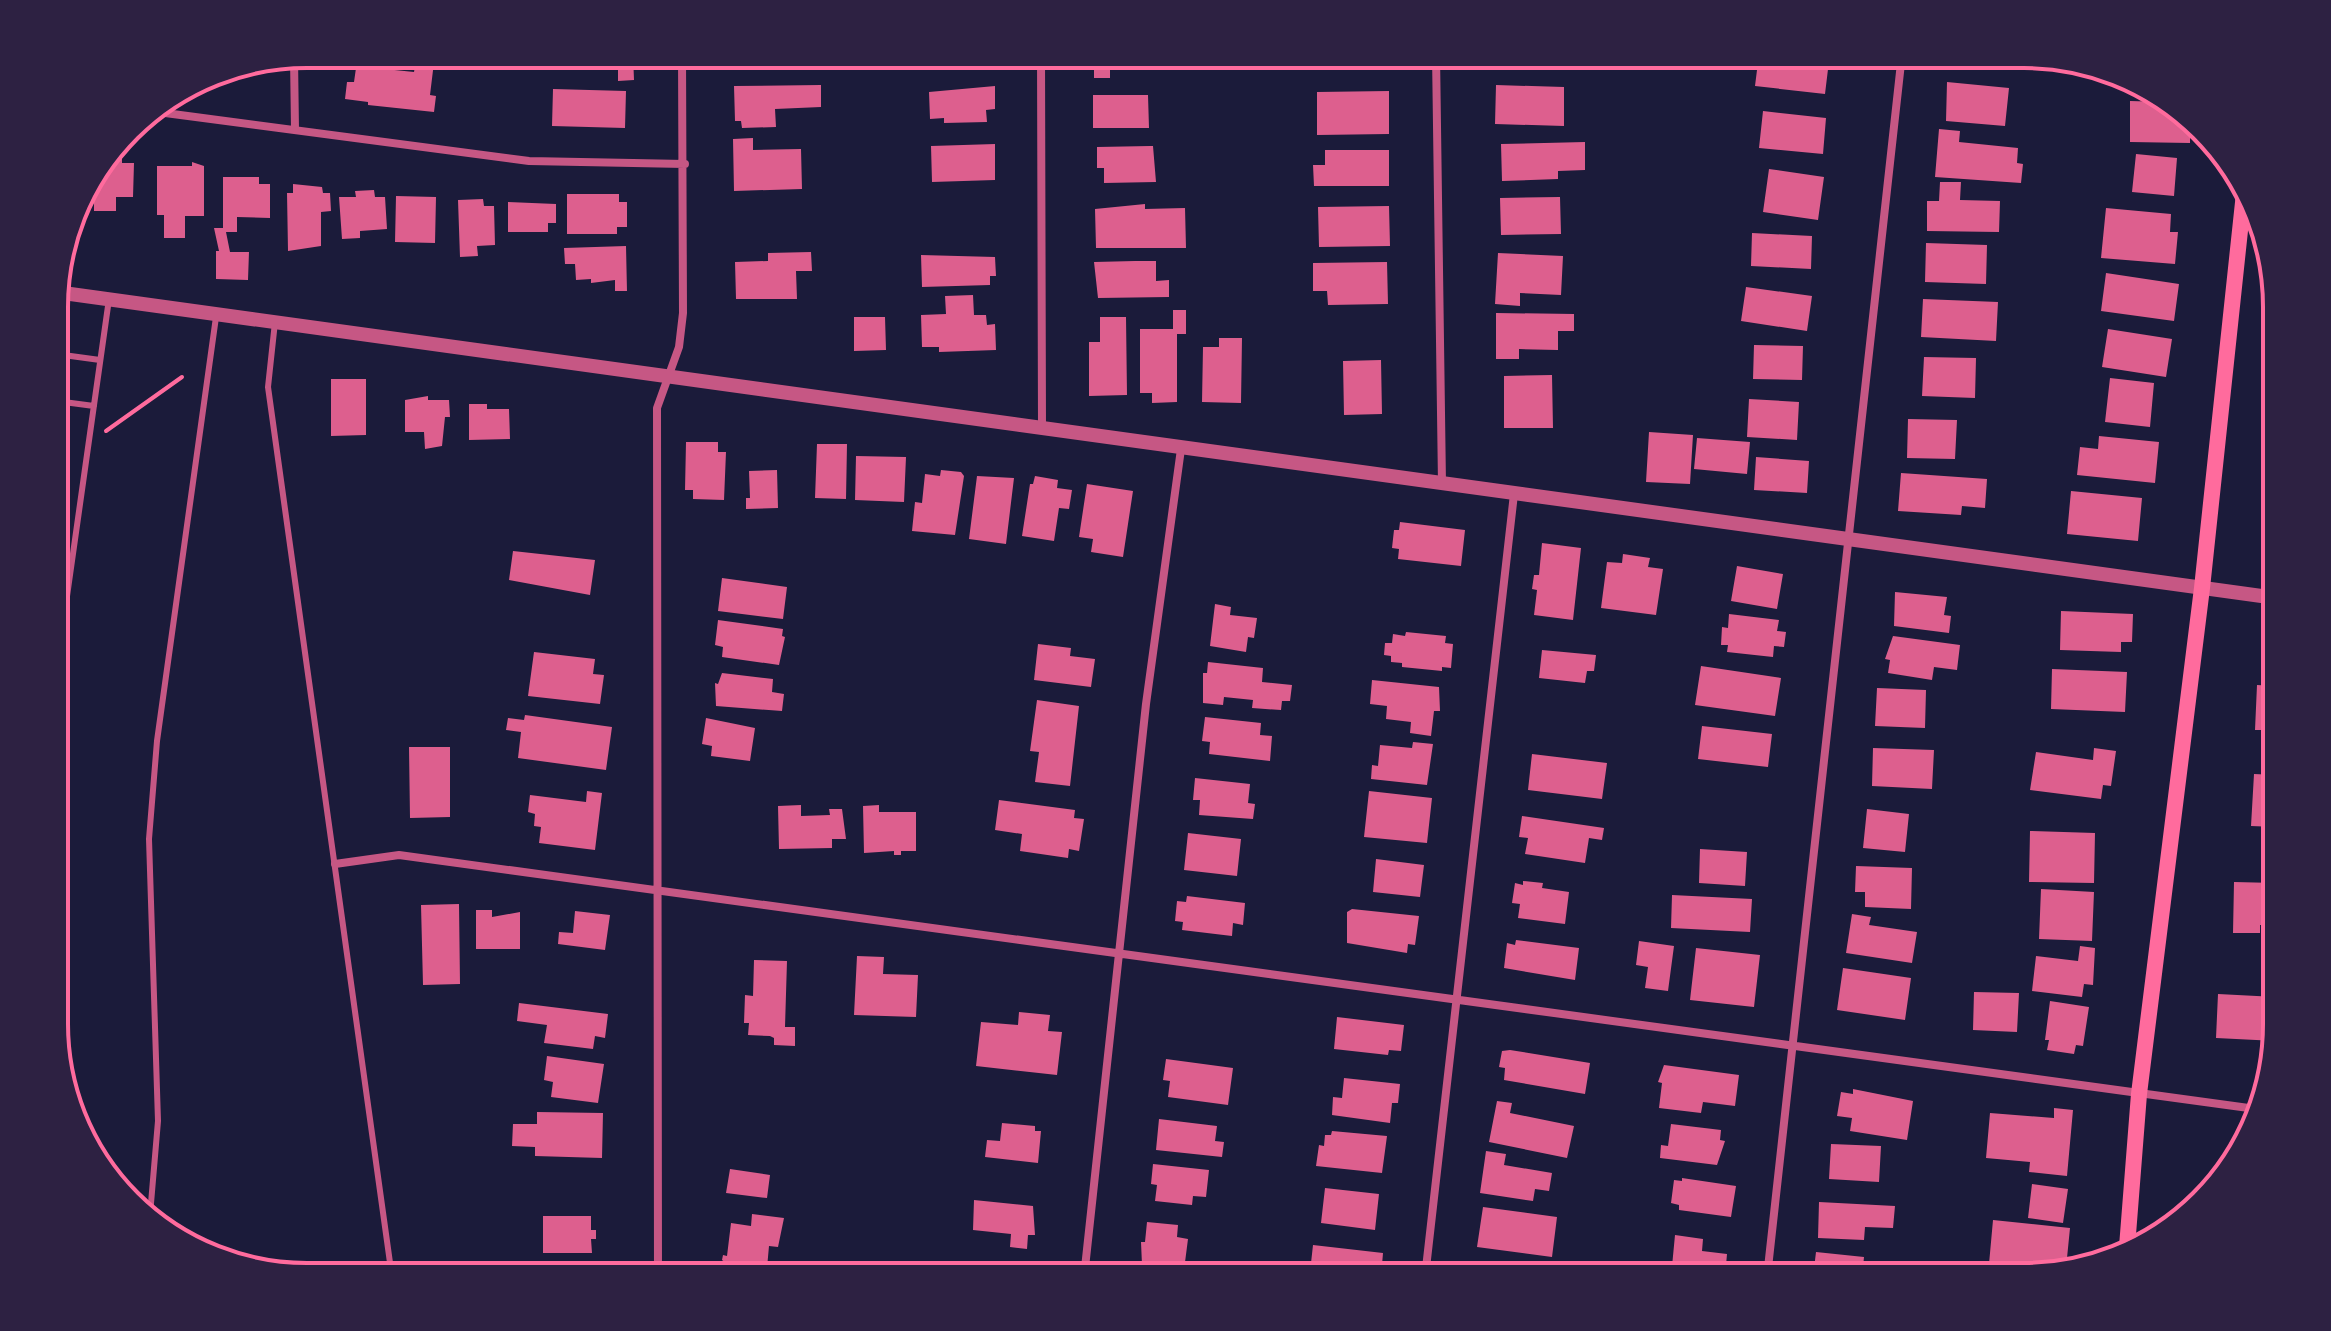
<svg xmlns="http://www.w3.org/2000/svg" width="2331" height="1331" viewBox="0 0 2331 1331" font-family="'Times New Roman',serif">
<style>
.building{fill:#dd5f8e}
.lines{fill:none;stroke-linecap:round;stroke-linejoin:round}
.path{stroke:#ff6b9d;stroke-width:4}
.service{stroke:#c65784;stroke-width:6}
.minor{stroke:#c65784;stroke-width:8}
.tertiary{stroke:#c65784;stroke-width:14}
.secondary{stroke:#ff6b9d;stroke-width:16}
.rim{fill:none;stroke:#ff6b9d;stroke-width:4}
</style>
<rect width="100%" height="100%" fill="#1b1b3a"/>
<path class="building" d="M358,54H377L375,68L414,72L417,54H435L430,95L436,96L434,112L368,105V102L345,99L347,82H354Z
M576,54H633L634,80L618,81V68L576,69Z
M936,54H994V62L936,64Z
M1094,54H1166V63L1110,66V78H1094Z
M1293,54H1376V69L1293,70Z
M1759,54L1829,61L1825,94L1755,86Z
M1951,54H2002V69L1950,67Z
M238,68V80L200,84L211,73Z
M1947,82L2009,88L2005,126L1946,121Z
M821,85V107L775,109L776,127L742,128L741,121H735L734,86Z
M1496,85L1564,87V126L1495,124Z
M995,86V109L986,110L987,122L944,123V118L930,119L929,92Z
M553,89L626,91L625,128L552,126Z
M1389,91V134L1317,135V92Z
M1093,95H1148L1149,128H1093Z
M2130,101L2165,102L2190,125V143L2130,142Z
M1763,111L1826,118L1823,154L1759,148Z
M1939,129L1960,131L1959,142L2018,148L2017,163L2023,164L2021,183L1935,177Z
M753,138V150L801,149L802,189L734,191L733,139Z
M1585,142V170L1558,171V179L1502,181L1501,144Z
M995,144V180L932,182L931,146Z
M1150,146H1153L1156,182L1104,183V168H1097V147Z
M1325,150H1389V186H1314L1313,165H1325Z
M2136,154L2177,158L2174,196L2132,192Z
M109,157H122V163H134L133,197H116V211H94V196H86V187Z
M192,162L204,166V216H185V238H164V215H157V166H192Z
M1769,169L1824,177L1818,220L1763,212Z
M223,177H259V184H270V218L237,217V232H226L230,252H249L248,280L216,279V251H219L214,228H223Z
M1940,182H1961L1960,200L2000,201L1999,232L1927,231V201H1939Z
M293,184L322,187L323,193H330L331,211L321,212V246L288,251L287,193H293Z
M374,190L375,197H385L387,229L360,231V238L342,239L339,197H356L355,191Z
M567,194H619V202H627V227H617V234H567Z
M396,196L436,197L435,243L395,242Z
M1560,197L1561,234L1501,235L1500,198Z
M483,199L484,206H494L495,245L477,246L478,256L460,257L458,200Z
M508,202L556,204V223H548V232H508Z
M1145,204V209L1185,208L1186,248H1096L1095,209Z
M1389,206L1390,246L1319,247L1318,207Z
M2106,208L2171,214L2170,232H2178L2175,264L2101,258Z
M1752,233L1812,236L1811,269L1751,266Z
M1926,243L1987,245L1986,284L1925,282Z
M626,246L627,291H615V280L591,283V279L576,280L575,264H565L564,248Z
M811,252L812,271H796L797,299H736L735,262L768,261V253Z
M1498,253L1563,256L1561,295L1520,293V306L1495,304Z
M921,255L995,257L996,276H990V285L922,287Z
M1135,261H1156V281L1169,280V297L1098,298L1094,262Z
M1387,262L1388,304L1328,305L1327,291H1313V263Z
M2106,273L2179,284L2174,321L2101,311Z
M1746,287L1812,296L1807,331L1741,321Z
M973,295L974,315H986L987,325L995,324L996,350L939,352V347H922L921,315L946,314L945,296Z
M1923,299L1998,302L1996,341L1921,337Z
M1173,310H1186V334H1177V402L1152,403V393H1140V329H1173Z
M1496,313L1574,314V331H1558V350L1519,349V359H1496Z
M854,317H885L886,350L854,351Z
M1100,317H1126L1127,395L1089,396V342H1100Z
M2108,329L2172,339L2166,377L2102,367Z
M1219,338H1242L1241,403L1202,402L1203,347H1219Z
M1754,345L1803,346L1802,380L1753,379Z
M1924,357L1976,358L1975,398L1922,396Z
M1381,360L1382,414L1344,415L1343,361Z
M1552,375L1553,428H1504V376Z
M2110,378L2154,383L2150,427L2105,422Z
M331,379H366V435L331,436Z
M428,396V400H449L450,417H445L442,446L425,449L424,432H405V400Z
M1749,399L1799,402L1797,440L1747,437Z
M469,404H487V409H509L510,439L469,440Z
M1908,419L1957,420L1955,459L1907,458Z
M1649,432L1693,435L1690,484L1646,482Z
M2099,436L2159,442L2155,483L2077,475L2080,447L2098,449Z
M1697,438L1750,442L1747,474L1694,469Z
M686,442H718V452H726L724,500L693,499V490H685Z
M817,444H847L846,499L815,498Z
M856,456L906,457L904,502L855,500Z
M1756,457L1809,461L1807,493L1754,490Z
M777,470L778,508L746,509V498H750L749,471Z
M941,470L961,472L964,476L955,535L912,531L915,502L922,503L925,474L940,476Z
M1901,473L1987,479L1985,508L1962,506L1961,515L1898,511Z
M977,476L1014,478L1006,544L969,539Z
M1035,476L1058,480L1057,488L1072,490L1069,509L1059,508L1054,541L1022,536L1030,484H1033Z
M1087,484L1133,491L1123,557L1091,552L1093,539L1079,537Z
M2071,491L2142,498L2138,541L2067,534Z
M1400,522L1465,530L1461,566L1398,559L1399,549L1392,548L1394,530H1399Z
M1542,543L1581,548L1573,620L1534,615L1537,590L1532,589L1534,575H1539Z
M513,551L595,560L590,595L509,580Z
M1623,554L1650,558L1648,567L1663,569L1656,615L1601,608L1607,562L1622,563Z
M1737,566L1783,574L1777,609L1731,601Z
M722,578L787,587L783,619L718,611Z
M1895,592L1947,597L1944,615L1951,616L1949,633L1894,626Z
M1215,604L1231,607L1230,615L1257,618L1254,638L1248,637L1246,652L1210,646Z
M2061,611L2133,614L2132,642H2121V652L2060,650Z
M1729,614L1779,620L1777,631L1786,632L1784,647L1774,646L1773,657L1727,652L1728,645H1721L1722,627L1728,628Z
M718,620L783,629L782,636L785,637L779,665L722,657L723,647L715,645Z
M1406,632L1446,636L1445,643L1453,644L1451,668L1442,667V671L1402,667V663L1391,662V656L1384,655L1385,643H1392L1393,634L1405,636Z
M1893,636L1960,645L1957,670L1934,667L1932,680L1888,673L1890,660L1885,659Z
M2264,643L2276,644V679L2262,678Z
M1038,644L1071,648L1070,656L1095,659L1091,687L1034,680Z
M1542,650L1596,655L1594,671H1587L1585,683L1539,678Z
M534,652L595,659L593,674L604,675L600,704L528,696Z
M1208,662L1263,668L1262,682L1292,685L1290,701H1282L1281,710L1252,708L1253,700L1224,697L1223,705L1203,703V673H1207Z
M1701,666L1781,678L1775,716L1695,705Z
M2052,669L2127,672L2125,712L2051,709Z
M722,673L773,679L772,692L784,694L782,711L716,706L715,683L718,684Z
M1372,680L1439,687L1440,711H1434L1431,736L1410,733L1411,722L1386,719L1387,706L1370,704Z
M2257,685L2276,686V730H2255Z
M1877,688L1926,690L1925,728L1875,726Z
M1037,700L1079,706L1070,786L1035,782L1039,752L1030,751Z
M525,715L612,727L606,770L518,758L521,732L506,730L508,718L524,720Z
M1205,717L1261,723L1260,735L1272,736L1270,761L1209,754L1210,742L1202,741Z
M706,718L755,728L750,761L711,756L712,746L702,744Z
M1702,726L1772,734L1768,767L1698,759Z
M1413,742L1433,744L1427,785L1371,779L1372,765L1378,766L1380,745L1412,748Z
M409,747H450V817L410,818Z
M1873,748L1934,750L1932,789L1872,786Z
M2094,748L2116,751L2111,786L2103,785L2101,799L2030,790L2036,752L2093,760Z
M1532,754L1607,763L1602,799L1528,790Z
M2254,774L2276,775V827L2251,826Z
M1195,778L1250,784L1248,803L1255,804L1253,819L1199,815L1200,800H1193Z
M587,791L602,793L595,850L539,843L541,827L534,826L535,814L528,812L530,795L586,802Z
M1369,791L1432,798L1427,843L1364,837Z
M999,800L1075,810L1074,818L1084,819L1079,851L1069,849L1068,858L1020,851L1022,834L995,830Z
M801,805V816L830,815L829,809H842L846,839H832V848L779,849L778,806Z
M879,805V812H916V851H901V855H894V851L864,853L863,806Z
M1867,809L1909,814L1905,852L1863,848Z
M1522,816L1604,828L1602,840L1589,838L1585,863L1525,854L1528,838L1519,837Z
M2030,831L2095,833L2094,883L2029,882Z
M1188,833L1241,839L1237,876L1184,870Z
M1700,849L1747,852L1745,886L1699,883Z
M1376,859L1424,865L1420,897L1373,892Z
M1856,866L1912,868L1911,909L1865,907V892H1855Z
M1523,881L1543,883L1542,888L1569,892L1565,924L1518,918L1520,904L1512,903L1515,883L1523,885Z
M2234,882L2276,883V925H2260V933H2233Z
M2041,889L2094,892L2092,941L2039,939Z
M1672,895L1752,899L1750,932L1671,928Z
M1187,896L1245,903L1243,925L1233,923L1232,936L1182,930L1183,922L1175,921L1177,901L1186,902Z
M459,904L460,984L423,985L421,905Z
M1352,909L1419,916L1415,945L1408,944L1407,953L1347,943V912Z
M476,910H492V917L520,912V949H476Z
M575,911L610,915L605,950L558,944L559,932L573,933Z
M1852,914L1871,917L1869,925L1917,932L1912,963L1846,953Z
M1516,940L1579,948L1575,980L1504,968L1507,943L1515,945Z
M1639,941L1674,946L1668,991L1645,988L1648,967L1636,965Z
M2080,946L2095,948L2093,985L2084,984L2082,997L2032,991L2036,956L2078,961Z
M1696,948L1760,955L1754,1007L1690,1000Z
M857,956L884,957L883,974L918,975L916,1017L854,1015Z
M754,960L787,961L785,1027H795V1046L774,1045V1038L770,1036L748,1035L749,1023H744L745,995L753,996Z
M1843,968L1911,978L1905,1020L1837,1010Z
M1974,992L2019,993L2017,1032L1973,1030Z
M2218,994L2276,997V1041L2216,1038Z
M2050,1001L2089,1007L2083,1046L2076,1045L2074,1054L2047,1050L2049,1040H2045Z
M519,1003L608,1014L605,1038L595,1036L593,1049L544,1043L547,1025L517,1021Z
M1019,1012L1050,1015L1048,1031L1062,1032L1057,1075L976,1066L981,1022L1018,1025Z
M1337,1017L1404,1025L1401,1051L1389,1050L1388,1055L1334,1049Z
M1510,1050L1590,1063L1585,1094L1504,1080L1505,1068L1499,1067L1502,1051Z
M547,1056L604,1064L598,1103L551,1097L553,1082L544,1080Z
M1166,1059L1233,1068L1228,1105L1168,1097L1170,1081L1163,1080Z
M1664,1065L1739,1075L1735,1106L1703,1102L1701,1113L1659,1108L1662,1083L1658,1082Z
M1344,1078L1400,1084L1398,1103H1392L1390,1123L1332,1115L1333,1097L1342,1098Z
M1853,1089L1913,1101L1907,1140L1850,1131L1852,1118L1837,1116L1841,1092L1853,1094Z
M1497,1101L1512,1103L1510,1113L1574,1126L1567,1158L1489,1142Z
M2054,1108L2073,1110L2067,1176L2029,1172L2030,1162L1986,1158L1990,1113L2054,1118Z
M537,1112L603,1113L602,1158L535,1156V1147L512,1146L513,1124H537Z
M1159,1119L1217,1126L1215,1141L1224,1142L1222,1157L1156,1150Z
M1002,1123L1035,1126V1131H1041L1038,1163L985,1157L987,1140L1000,1141Z
M1671,1124L1721,1130L1720,1140L1725,1141L1717,1165L1660,1158L1661,1145L1668,1146Z
M1332,1131L1387,1136L1382,1173L1316,1166L1319,1145L1324,1146L1325,1135H1331Z
M1831,1144L1881,1146L1879,1182L1829,1179Z
M1486,1151L1506,1154L1504,1165L1552,1173L1549,1191L1535,1189L1533,1201L1480,1193Z
M1153,1164L1209,1170L1206,1197L1193,1196L1192,1205L1155,1201L1157,1185L1151,1184Z
M730,1169L770,1175L767,1198L726,1193Z
M1682,1178L1736,1186L1731,1217L1679,1210V1205L1671,1203L1674,1180L1682,1181Z
M2032,1184L2068,1189L2063,1223L2028,1218Z
M1325,1188L1379,1194L1375,1230L1321,1223Z
M974,1200L1033,1206L1035,1235H1028L1027,1249L1010,1247L1011,1234L973,1230Z
M1819,1202L1895,1206L1893,1228L1865,1227L1864,1240L1818,1238Z
M1483,1207L1557,1217L1552,1257L1477,1247Z
M752,1214L784,1218L778,1247L769,1246L767,1268L746,1266L745,1276L726,1274L727,1264L722,1260L723,1255L727,1256L731,1223L751,1226Z
M543,1216H591V1230H596V1239H591L592,1253H543Z
M1993,1220L2070,1228L2066,1268L2055,1271L1989,1264Z
M1147,1222L1178,1225L1177,1237L1188,1239L1184,1270L1142,1265L1141,1242H1145Z
M1675,1235L1703,1239L1702,1251L1727,1254L1725,1277H1671Z
M1313,1245L1383,1253L1381,1277H1317L1318,1264L1311,1263Z
M1816,1252L1864,1257L1862,1277H1813Z
M969,1267L1025,1272L1024,1277H958L959,1273L968,1274Z"/>
<g class="lines">
<path class="path" d="M106,431L182,377"/>
<path class="service" d="M275,322L268,387L392,1277
M56,354L100,360
M56,401L94,406
M56,674L109,299
M150,1215L158,1121L149,839L157,741L216,317"/>
<path class="minor" d="M1041,54L1042,429
M1436,54L1442,484
M294,57L295,130
M150,111L529,161L685,164
M335,864L399,855L2256,1109
M658,1277L657,408L679,347L683,313L682,54
M1084,1277L1146,704L1181,449
M1425,1277L1514,494
M1767,1277L1902,54"/>
<path class="tertiary" d="M56,292L2276,598"/>
<path class="secondary" d="M2127,1247L2139,1094L2202,588L2244,193"/>
</g>
<path d="M0 0H2331V1331H0ZM307 68H2024A239 239 0 0 1 2263 307V1024A239 239 0 0 1 2024 1263H307A239 239 0 0 1 68 1024V307A239 239 0 0 1 307 68Z" fill="#2d2142" fill-rule="evenodd"/>
<path class="rim" d="M307 68H2024A239 239 0 0 1 2263 307V1024A239 239 0 0 1 2024 1263H307A239 239 0 0 1 68 1024V307A239 239 0 0 1 307 68Z"/>
</svg>
